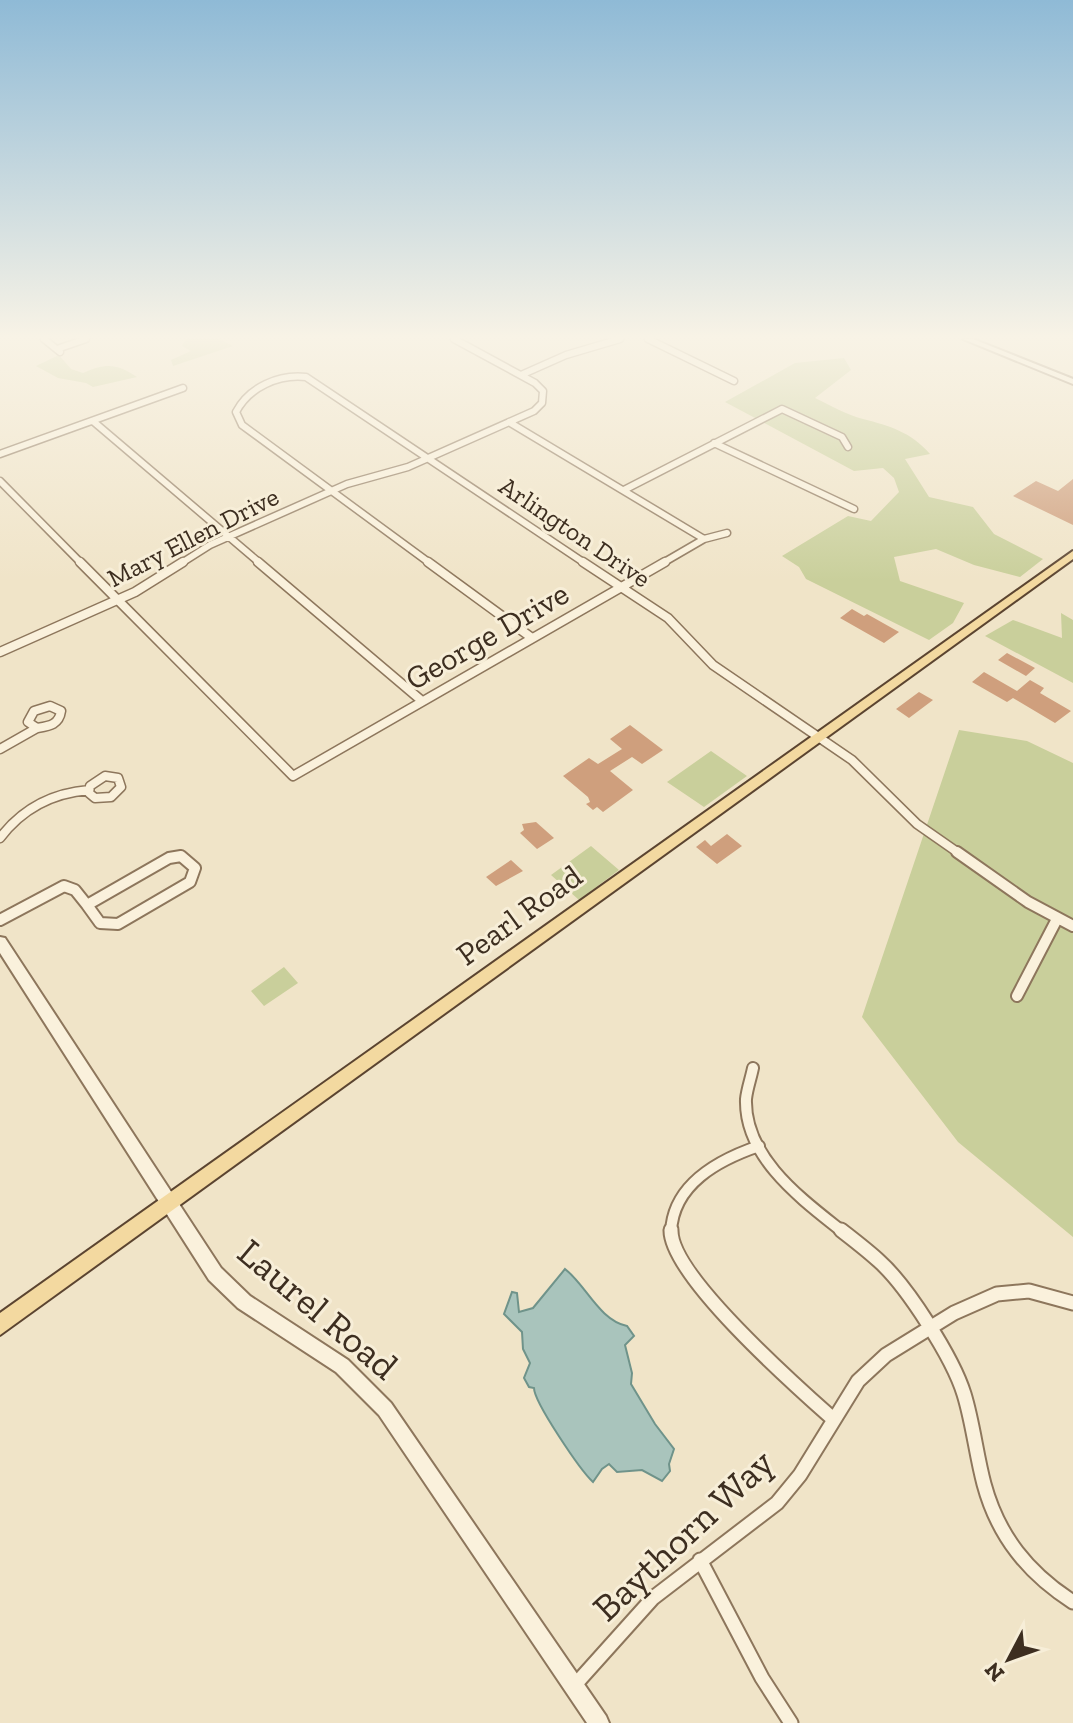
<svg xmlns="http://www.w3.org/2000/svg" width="1073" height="1723" viewBox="0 0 1073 1723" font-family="'Zilla Slab',serif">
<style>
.green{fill:#c9cf9b}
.water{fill:#a9c4bc;stroke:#6f938a;stroke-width:2}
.building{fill:#cf9f7d}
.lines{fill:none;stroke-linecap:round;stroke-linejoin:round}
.minor-far3-casing{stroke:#8d765c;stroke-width:9}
.minor-far2-casing{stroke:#8d765c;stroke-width:11}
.minor-far1-casing{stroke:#8d765c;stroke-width:14}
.minor-casing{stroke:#8d765c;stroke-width:17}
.tertiary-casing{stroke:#8d765c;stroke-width:4}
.primary-casing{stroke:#5b4430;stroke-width:4}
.minor-far3{stroke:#faf1dc;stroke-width:6}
.minor-far2{stroke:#faf1dc;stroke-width:8}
.minor-far1{stroke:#faf1dc;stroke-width:10}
.minor{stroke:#faf1dc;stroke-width:13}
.tertiary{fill:#faf1dc;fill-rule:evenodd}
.primary{fill:#f3d9a0;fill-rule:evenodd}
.labels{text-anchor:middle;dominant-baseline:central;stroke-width:6;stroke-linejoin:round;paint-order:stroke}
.far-street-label{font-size:26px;fill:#3d2e20;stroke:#f7eed8}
.street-label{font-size:32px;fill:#3d2e20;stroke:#f7eed8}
.near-street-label{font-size:38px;fill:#3d2e20;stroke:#f7eed8}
</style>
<rect width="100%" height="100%" fill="#f0e4c8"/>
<path class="green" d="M186,339H219L233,346L173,366L171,360L191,351L182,346Z
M59,355L71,369L83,373C105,363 117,363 137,377L93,387L86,383L58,378L36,366Z
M844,358L851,370L815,398C830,405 847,415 863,419C890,426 911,432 930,454L905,459L929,497L973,507L994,534L1043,559L1020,577L974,565L936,549L894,557L900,581L964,603L953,623L929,640L806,579L799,567L782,556L848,516L871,521L899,492L894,478L883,468L854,471L725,402L795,363Z
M1061,613L1073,620V683L985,636L1013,620L1062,638Z
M959,730L1027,741L1073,763V1237L958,1142L862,1017Z
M711,751L747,776L704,807L667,782Z
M591,846L619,870L579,900L551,875Z
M284,967L298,983L264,1006L251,991Z"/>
<path class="water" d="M565,1269C586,1285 599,1320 627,1326L634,1336L625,1345L632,1373L631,1384L655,1424L674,1449L669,1464L670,1471L662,1481L642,1470L617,1472L609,1464L602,1469L593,1482C580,1470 534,1402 534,1388L529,1387L524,1378L530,1363L523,1349L522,1332L504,1314L512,1292L517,1293L519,1312L533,1308Z"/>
<path class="building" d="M1073,479V525L1013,496L1036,481L1058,491Z
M852,609L864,616L867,614L899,632L884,643L840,618Z
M1007,653L1035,668L1026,676L998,660Z
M984,672L1017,691L1030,680L1044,688L1040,693L1071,711L1055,723L1013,698L1007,702L972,682Z
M919,692L933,700L909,718L896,709Z
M630,725L663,750L642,764L632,757L610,771L633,790L603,812L597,807L593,810L586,804L590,802L588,797L563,776L589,758L598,764L622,749L610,739Z
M536,822L554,838L537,849L520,833L524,830L522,824Z
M727,834L742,846L717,864L696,847L705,840L711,846Z
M511,860L523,871L496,886L486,877Z"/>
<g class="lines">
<g class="minor-far3-casing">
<path id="minor-far3" d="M44,339L60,352
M648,339L734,381
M57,349L86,339
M521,375L566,355L620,339
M94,422L261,564
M509,422L704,539
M714,443L854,509
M0,454L183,388
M0,481L82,564
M624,490L782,409L842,437L848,447
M180,564L210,545L347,484L408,467L534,411L542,403L543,391L535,383L454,339
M431,564L242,425L236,412C249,387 279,374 306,377L586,564
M661,564L704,539L727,533"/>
</g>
<g class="minor-far2-casing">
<path id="minor-far2" d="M80,562L293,776L665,562
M258,562L422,701
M428,562L532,638
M583,562L668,618L713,665L852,760L917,824L960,854
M0,652L135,592L183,562
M50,706L61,711C59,725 49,726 37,728L28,722L34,711Z
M0,749L37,728
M105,776L118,778L121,787L111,797L95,798L89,793L90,786Z
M0,838C22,809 53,793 89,790"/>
</g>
<g class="minor-far1-casing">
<path id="minor-far1" d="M957,852L1028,902L1073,926
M181,856L195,868L190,882L118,924L100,923L87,905L169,858Z
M0,920L64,886L75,890L87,905
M1017,996L1057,919
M753,1068C751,1078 747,1089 746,1099C744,1158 803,1200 843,1232
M671,1232C673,1184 718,1160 759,1146"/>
</g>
<g class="minor-casing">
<path id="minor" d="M671,1230C670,1275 797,1387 833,1419
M841,1230C854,1240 867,1250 879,1261C907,1286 953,1358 964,1394C973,1423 976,1454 984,1484C998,1536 1028,1573 1073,1602
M700,1560L762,1678L791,1723
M574,1686L653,1598L777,1503L800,1475L858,1381L886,1355L954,1313L997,1294L1029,1291L1073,1303"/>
</g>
<g class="tertiary-casing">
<path id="tertiary" d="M963,339H973L1073,379V384Z
M0,937L5,938L221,1268L250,1296L348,1360L391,1403L606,1716L609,1723H587L379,1415L336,1372L238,1308L209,1280L0,953Z"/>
</g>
<g class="primary-casing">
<path id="primary" d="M1073,551V559L0,1335V1313Z"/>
</g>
<use href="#minor-far3" class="minor-far3"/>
<use href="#minor-far2" class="minor-far2"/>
<use href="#minor-far1" class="minor-far1"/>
<use href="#minor" class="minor"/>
<use href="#tertiary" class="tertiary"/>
<use href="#primary" class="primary"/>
</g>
<linearGradient id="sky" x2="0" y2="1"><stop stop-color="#8fbad6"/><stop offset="0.58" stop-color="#f8f3e6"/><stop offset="1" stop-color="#f8f3e6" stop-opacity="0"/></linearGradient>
<rect width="1073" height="581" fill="url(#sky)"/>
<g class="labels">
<g class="far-street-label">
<text transform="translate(575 532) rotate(34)">Arlington Drive</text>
<text transform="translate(193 537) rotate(-27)">Mary Ellen Drive</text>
</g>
<g class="street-label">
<text transform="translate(487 636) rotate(-30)">George Drive</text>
<text transform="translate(519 915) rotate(-36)">Pearl Road</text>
</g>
<g class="near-street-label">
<text transform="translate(318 1309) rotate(40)">Laurel Road</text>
<text transform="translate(683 1535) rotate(-43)">Baythorn Way</text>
</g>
</g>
<g transform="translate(1009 1659) rotate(229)" stroke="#f7eed8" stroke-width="6" paint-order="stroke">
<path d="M0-6L14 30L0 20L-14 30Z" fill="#3d2e20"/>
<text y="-12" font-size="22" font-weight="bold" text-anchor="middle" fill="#3d2e20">N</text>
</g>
</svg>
